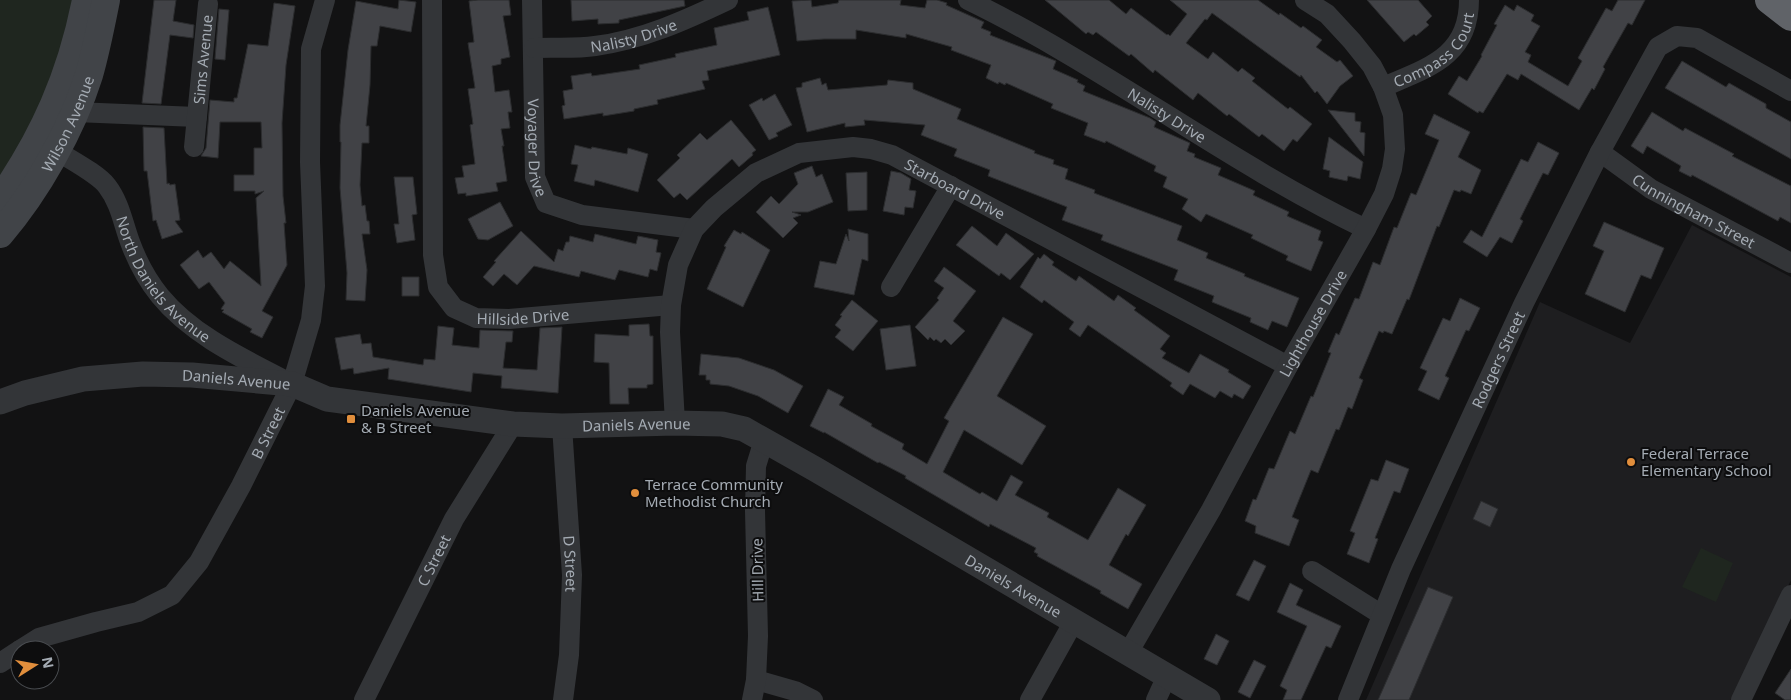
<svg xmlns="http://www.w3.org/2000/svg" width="1791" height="700" viewBox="0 0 1791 700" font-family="'Noto Sans',sans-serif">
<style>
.built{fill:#1e1e20}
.green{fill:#1f261f}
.building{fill:#414246;stroke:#2c2d2f}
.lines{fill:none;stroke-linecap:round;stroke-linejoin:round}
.minor{stroke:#333538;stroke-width:20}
.tertiary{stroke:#333538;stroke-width:25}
.secondary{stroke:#414448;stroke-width:28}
.motorway{stroke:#606368;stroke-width:28}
.poi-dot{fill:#e18e3c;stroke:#0d0d0e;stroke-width:2}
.labels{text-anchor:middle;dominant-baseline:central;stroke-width:4;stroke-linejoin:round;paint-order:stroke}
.street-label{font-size:15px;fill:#a4abb3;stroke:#0d0d0e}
.poi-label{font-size:15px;fill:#a4abb3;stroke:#0d0d0e;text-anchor:start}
</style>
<rect width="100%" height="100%" fill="#121213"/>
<path class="built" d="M1692,225L1791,277V580L1735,700H1366L1540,302L1630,343Z"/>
<path class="green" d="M0,0H74L63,54L34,119L0,181Z
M1701,548L1733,563L1716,602L1682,587Z"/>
<path class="building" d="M154,0H176L173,21L194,25L193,38L170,35L161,104L142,103Z
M399,0L416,2L411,32L380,26L377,46H371L370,85L366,126H369V143H362L360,185L362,206L365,205L367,221H369L370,234H362L367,270L365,301L346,300L347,273L340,188L341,142H340V125L348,50L356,1L398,9Z
M478,0H509L511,15L503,16L510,57L501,59V64L492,66L495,92L509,90L512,112H508L510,128L501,129L504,146H502L507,181L496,183L498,191L466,196V193L458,194L455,178L464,177L462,166L475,164L470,125L473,124L468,89L475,88L468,43L474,42L469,1Z
M571,0H684L685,6L619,20V23L598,24V19L572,21Z
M811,0L812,7L838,3L839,0H901L900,5L925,8L927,0H937L947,3L946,5L984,22L981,28L991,32L990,35L1056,61L1053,69L1078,80L1077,82L1085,86L1083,91L1150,118L1156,122L1154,127L1190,143L1187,151L1195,154L1194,157L1221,168L1218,175L1255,191L1253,195L1289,212L1287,216L1321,231L1318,240L1323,242L1311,271L1286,260L1288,256L1251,238L1253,235L1206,214L1201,222L1182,209L1188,199L1163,187L1167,177L1154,171L1156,166L1106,141L1105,143L1084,135L1088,123L1051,108L1053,104L1006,83L1005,85L999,82L998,84L986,78L991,65L951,50L952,47L906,34V38L856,30V39H824L797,41L792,1Z
M1045,0H1109L1126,14L1131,8L1167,35L1168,34L1170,36L1187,14L1170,0H1258L1279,15L1280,13L1301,28L1303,26L1322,40L1316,47L1337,62L1340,60L1353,76L1340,86L1327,104L1317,91L1315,93L1301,75L1300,77L1212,13L1207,20L1205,19L1186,43L1208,59L1213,52L1238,72L1242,68L1255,78L1252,81L1288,109L1290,107L1312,124L1297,142L1293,139L1284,151L1262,134L1259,137L1229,114L1227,116L1198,93L1193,100L1155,70L1153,73L1131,54L1129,56L1096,32L1093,35L1088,32L1086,34Z
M1367,0H1418L1432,16L1426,22L1429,25L1416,36L1414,34L1404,42Z
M1618,0H1645L1632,25L1628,23L1603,67L1605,69L1594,90L1592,88L1579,110L1521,74L1518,80L1507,74L1483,113L1479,111L1478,113L1448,94L1459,76L1467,81L1482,56L1481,55L1497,25L1494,24L1505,5L1514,11L1517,5L1534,15L1531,21L1540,26L1525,52L1531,55L1528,62L1568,86L1582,61L1578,58L1606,8L1612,11Z
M274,3L295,6L286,65L282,123L283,196L286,223H284L287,265L262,311L273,317L262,338L250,332L252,329L222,312L224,310L221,309L225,303L209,282L199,289L180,265L198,250L203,258L211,252L224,269L230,261L261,286L256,198L264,191L255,194V191H234V175H254V148H262L261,122H220L218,158L201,156L206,148L210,100L234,102V98H237L248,44L268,46Z
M768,7L780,55L707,71L709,80L702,81L705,89L657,100L658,104L634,109V111L603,116V113L564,119L562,106L565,105L563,91L573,89L571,76L591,73L592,76L640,69L639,65L676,57L675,54L717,45L714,28L749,20L747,12Z
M219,9L229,10L225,60L215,59Z
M1682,61L1726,87L1729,83L1766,104V108L1791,122V159L1665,88Z
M820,78L822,85L826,83L828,90L887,85L888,80L913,83V89L961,109L957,119L1035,151L1034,153L1054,160L1053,164L1068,169L1065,179L1095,190L1094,193L1182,226L1177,240L1208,253L1206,258L1245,274L1244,276L1299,298L1287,327L1272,321L1268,330L1250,322L1251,318L1212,302L1214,296L1174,280L1178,270L1101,240L1103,235L1062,220L1067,207L988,176L990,170L954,156L957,149L921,135L925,125L864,120L865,125L845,127V123L807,132L796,88L802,87V83Z
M775,94L792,125L776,133L778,136L769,140L749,105L762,98L763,101Z
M1328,110L1355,113V121L1361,122L1360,132L1365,133L1364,156Z
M1652,112L1683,131L1685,128L1734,154L1732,156L1791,186V223L1780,217L1778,221L1692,175L1691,177L1679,171L1681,166L1647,146L1643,154L1631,146Z
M1434,114L1470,132L1458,157L1481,170L1471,194L1461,190L1460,192L1454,190L1439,227L1437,226L1409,300L1407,299L1392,334L1384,331L1383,333L1379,331L1359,378L1363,380L1352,409L1348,407L1339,430L1336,429L1318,473L1311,470L1292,517L1299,520L1289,546L1255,533L1256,526L1245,521L1253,499L1256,500L1269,468L1274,469L1290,431L1295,434L1311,396L1313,397L1331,353L1328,352L1336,333L1339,335L1355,298L1359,299L1373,262L1380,265L1394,227L1397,228L1411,193L1416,195L1439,140L1425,134Z
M731,120L756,150L752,153L753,155L739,167L732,159L687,200L680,193L674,198L657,180L680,158L677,155L700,133L707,140Z
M143,127L164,128L167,184L169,183L170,185L175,184L180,220L175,221L183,232L162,239L156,220L153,221L147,171H144Z
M1329,137L1363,162L1360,179L1348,176L1347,181L1329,177L1330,171L1323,169Z
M1538,142L1559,153L1548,175L1543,173L1520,219L1523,221L1512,243L1500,237L1487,257L1463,242L1471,230L1482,237L1521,159L1528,162Z
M575,145L591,149L592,147L627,154L628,148L648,154L638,192L595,180L594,186L574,181L578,165L571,164Z
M812,166L816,177L822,174L833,202L808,212H792L801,215L793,218L798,223L783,238L756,212L771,196L779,204L798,184L794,173Z
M891,171L901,173L911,179L909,190L916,191L913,208L905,207L904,215L883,211Z
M867,172V210L848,211L846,173Z
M394,177H413L417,214L412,215L415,240L397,243L394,224H399Z
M500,202L513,226L488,240L478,239L468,219Z
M1604,222L1664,248L1651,279L1641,275L1625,312L1585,294L1604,251L1593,246Z
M972,226L997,246L1006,233L1034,254L1010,280L1001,273L999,276L956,245Z
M848,229L868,234V261L862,259L854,295L814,287L820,261L836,264L846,234L849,241Z
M734,230L741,234L742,232L770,250L743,307L707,289L726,247L724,246Z
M521,231L554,262L558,249L563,251L566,242H569L570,236L593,242L595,234L636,244L638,236L658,240L656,252L661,253L657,271L650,269L648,277L619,270L615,280L581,271L579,277L534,266L517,285L504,274L493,286L483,277L496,262L494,261Z
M1044,254L1054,262L1052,265L1076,281L1079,276L1114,301L1118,295L1136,308L1134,310L1170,336L1160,349L1166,353L1162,358L1189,373L1200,354L1229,370L1228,372L1251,386L1243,399L1234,394L1232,398L1220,391L1215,398L1190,384L1183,395L1170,386L1172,383L1088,325L1080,337L1069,329L1074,322L1044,300L1042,303L1020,287L1038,257L1040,259Z
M944,267L976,291L953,321L965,331L951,345L945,339L941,343L936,339L934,341L930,337L928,340L915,327L939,300L937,298L944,288L934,281Z
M402,277H419V296H402Z
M1460,298L1480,308L1469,331L1466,330L1445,376L1449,378L1439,400L1418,390L1427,371L1420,368L1443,318L1450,321Z
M852,300L878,321L853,351L835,337L841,330L835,325L842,316L840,315Z
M1003,317L1033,334L997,396L1046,426L1022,465L964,430L943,472L980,494L982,492L997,501L1011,475L1023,482L1015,495L1049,513L1047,517L1088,540L1118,488L1146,505L1128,536L1126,534L1109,565L1142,584L1128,609L1100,593L1101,591L1037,556L1038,554L1034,552L1036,548L990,524L989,527L905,478L906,476L879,462L878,463L824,432V433L810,426L828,389L844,397L839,405L872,424L871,426L904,444L902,449L927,464L949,421L944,418Z
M649,324L650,336H653V384L647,385V388H628L629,404H610L609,363L594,362L595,334L629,336V325Z
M910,325L916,366L886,370L880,329Z
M438,326L454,328L452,345L479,348L480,330L513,331L512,342H506L503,368L537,370L540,328L562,327L558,393L501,388L502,376L473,373L471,392L388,379L389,368L354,374L353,368L341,370L335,338L360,334L362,344L371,343L373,357L423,365L424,359L435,360Z
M701,354L739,358L774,370L803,386L788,413L758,396L729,386L710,384V380H706V375H699Z
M1386,460L1409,469L1400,493L1394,491L1375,538L1378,539L1369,563L1347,554L1355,533L1350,531L1371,479L1378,481Z
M1481,501L1498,509L1490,527L1473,519Z
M1254,560L1266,566L1249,601L1236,595Z
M1290,583L1303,590L1296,605L1341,626L1331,648L1326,646L1301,700H1283L1287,690L1280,686L1307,626L1277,612Z
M1428,587L1453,597L1409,700H1378Z
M1216,634L1229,641L1217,665L1204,659Z
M1254,660L1266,666L1250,698L1238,692Z
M1791,669V700H1785L1775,693Z"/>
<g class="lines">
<g class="minor">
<path id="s1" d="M432,0L433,255L438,287L454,308L476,318L509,319L671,305"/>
<path id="s2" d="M532,0L535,177L546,203L582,215L694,229"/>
<path id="s3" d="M968,0C1106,67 1228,163 1366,229"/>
<path id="s4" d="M534,48C554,47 575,49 595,46C642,40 686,20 728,0"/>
<path id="s5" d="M1383,87C1427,68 1469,57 1469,0"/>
<path d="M75,112L197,117"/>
<path id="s6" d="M194,147L208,4"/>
<path id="s7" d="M57,151C71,160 98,174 107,186C120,203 123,223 130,242C137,261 147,280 160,296C192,335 242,358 286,381"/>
<path id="s8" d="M1600,152L1651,189L1791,263"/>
<path d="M891,287L951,186"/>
<path id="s9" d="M675,423L670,332L671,305L678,265L694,229L714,208L756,173L799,153L853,147L871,149L892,155L1288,366"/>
<path id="s10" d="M562,426L572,575L569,655L563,700"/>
<path d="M1312,571L1382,615"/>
<path id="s11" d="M20,650L39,638L96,622L138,612L172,595L199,562L241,486L292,384L311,320L315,286L310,162L311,49L325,0"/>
<path id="s12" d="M1128,653L1211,510L1288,366L1366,229L1384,194L1392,169L1395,149L1393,115L1383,87L1372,66L1352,41L1327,14L1305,0"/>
<path d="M0,663L20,650"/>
<path d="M756,680L795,691L813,700"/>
<path id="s13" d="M364,700L454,519L513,424"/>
<path d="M752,700L756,680L758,636L755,511L756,466L764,440"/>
<path d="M1030,700L1074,621"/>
<path d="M1156,700L1167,676"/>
<path id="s14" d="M1348,700L1401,569L1524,303L1600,152L1658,47L1677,36L1697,38L1791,91"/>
<path d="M1741,700L1791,595"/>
</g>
<path class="tertiary" id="s15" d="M0,402L25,393L83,379L143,374L192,375L292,384L327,399L513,424L562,426L675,423L722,424L744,429L815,469L1208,700"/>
<g class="secondary">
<path d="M0,200C44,137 71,76 86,0"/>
<path id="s16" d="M0,234C37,191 72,129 89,75C96,51 101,25 106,0"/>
</g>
<path class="motorway" d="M1769,0L1791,17"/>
</g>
<g class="poi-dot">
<rect x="346" y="414" width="10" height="10" rx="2.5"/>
<circle cx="1631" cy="462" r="5"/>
<circle cx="635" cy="493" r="5"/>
</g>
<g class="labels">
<g class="street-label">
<text stroke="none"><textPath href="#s4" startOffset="101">Nalisty Drive</textPath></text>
<text stroke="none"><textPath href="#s5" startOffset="66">Compass Court</textPath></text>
<text stroke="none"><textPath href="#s6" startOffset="88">Sims Avenue</textPath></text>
<text stroke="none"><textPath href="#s3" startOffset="230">Nalisty Drive</textPath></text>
<text stroke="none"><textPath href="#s16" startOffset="130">Wilson Avenue</textPath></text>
<text stroke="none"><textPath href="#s2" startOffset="148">Voyager Drive</textPath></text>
<text stroke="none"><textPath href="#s9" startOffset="495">Starboard Drive</textPath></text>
<text stroke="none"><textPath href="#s8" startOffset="111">Cunningham Street</textPath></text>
<text stroke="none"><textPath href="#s7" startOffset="172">North Daniels Avenue</textPath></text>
<text stroke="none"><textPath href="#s1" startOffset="385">Hillside Drive</textPath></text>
<text stroke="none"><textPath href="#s12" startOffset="378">Lighthouse Drive</textPath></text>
<text stroke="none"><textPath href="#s14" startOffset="372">Rodgers Street</textPath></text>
<text stroke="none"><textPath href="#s15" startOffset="240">Daniels Avenue</textPath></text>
<text stroke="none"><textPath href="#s15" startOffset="645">Daniels Avenue</textPath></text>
<text stroke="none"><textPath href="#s11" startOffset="352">B Street</textPath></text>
<text stroke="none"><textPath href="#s13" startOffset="156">C Street</textPath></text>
<text stroke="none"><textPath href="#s10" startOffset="138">D Street</textPath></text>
<text transform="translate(757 570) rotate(-91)">Hill Drive</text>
<text stroke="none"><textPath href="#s15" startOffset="1065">Daniels Avenue</textPath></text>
</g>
<g class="poi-label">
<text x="361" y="410">Daniels Avenue<tspan x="361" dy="17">&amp; B Street</tspan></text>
<text x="1641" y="453">Federal Terrace<tspan x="1641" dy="17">Elementary School</tspan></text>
<text x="645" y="484">Terrace Community<tspan x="645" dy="17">Methodist Church</tspan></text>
</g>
</g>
<g transform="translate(35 665) rotate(79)"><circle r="24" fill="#0d0d0e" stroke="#494c50"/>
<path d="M0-4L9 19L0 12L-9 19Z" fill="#e18e3c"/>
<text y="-8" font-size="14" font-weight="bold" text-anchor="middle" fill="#a4abb3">N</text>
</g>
</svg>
